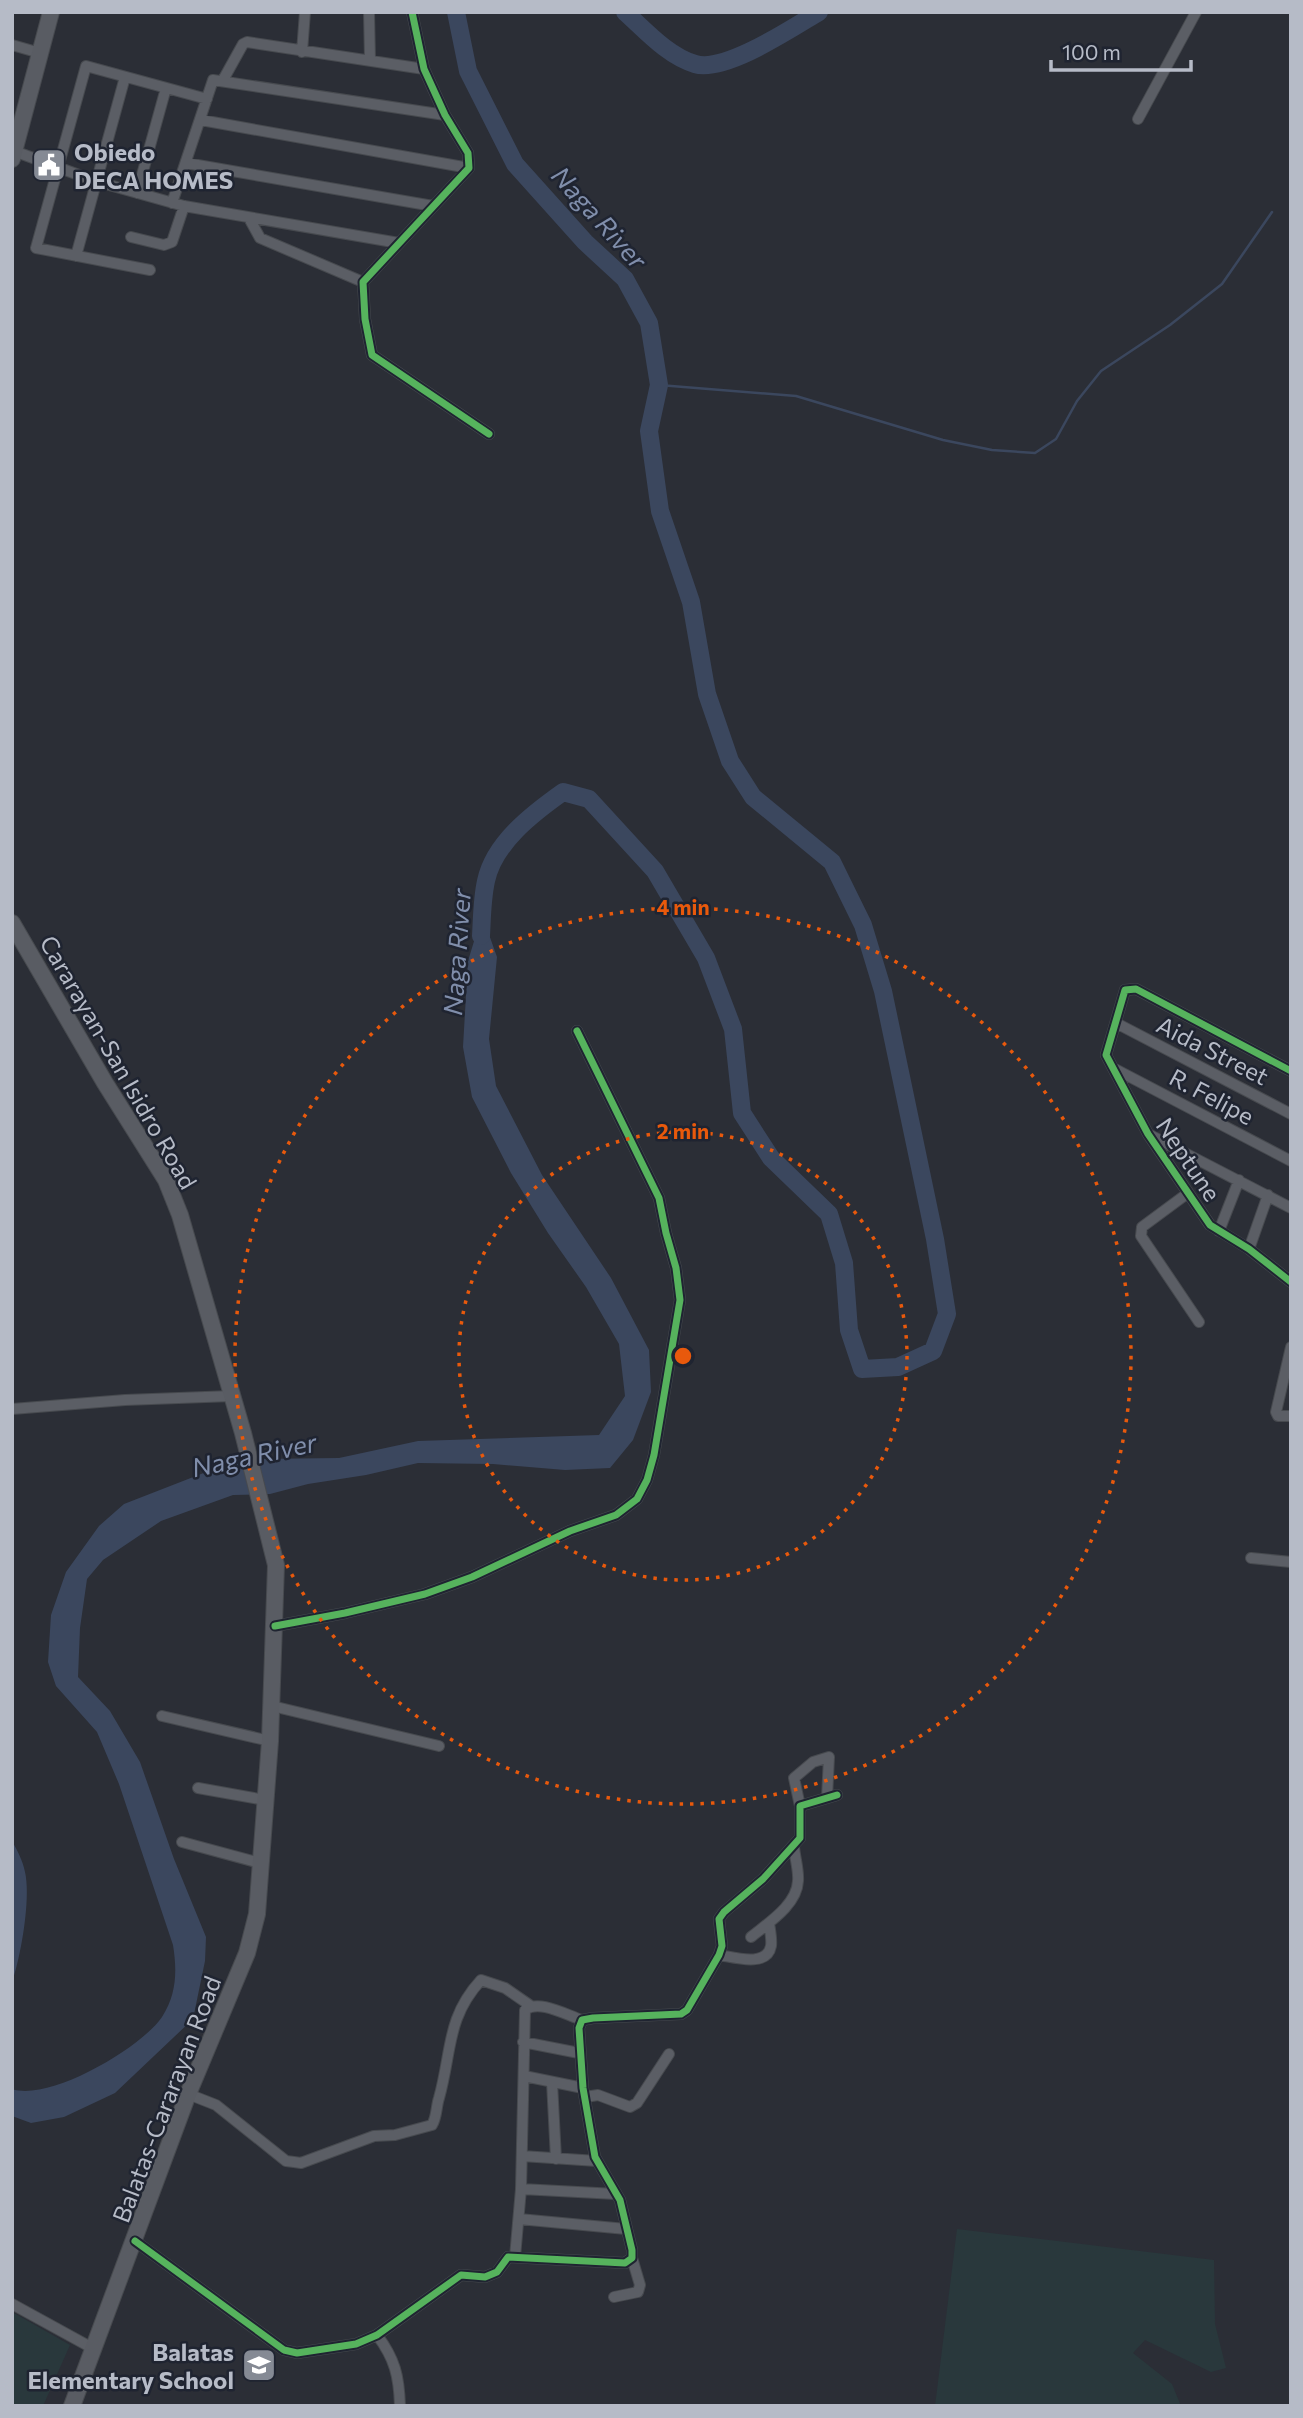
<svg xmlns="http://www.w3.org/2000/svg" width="1303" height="2418" viewBox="0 0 1303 2418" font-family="Commissioner,sans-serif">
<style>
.green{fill:#29383c}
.water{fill:#3b475e}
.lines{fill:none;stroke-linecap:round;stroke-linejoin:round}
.stream{stroke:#3b475e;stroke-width:2.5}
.river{stroke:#3b475e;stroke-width:18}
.street-casing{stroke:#474a4f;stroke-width:12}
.secondary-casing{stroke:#474a4f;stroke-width:18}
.street{stroke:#5b5e65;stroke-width:10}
.secondary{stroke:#595c63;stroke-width:16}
.cycleway-casing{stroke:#1f2431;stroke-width:11}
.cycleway{stroke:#56b35d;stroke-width:7}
.ring{fill:none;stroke:#e8590c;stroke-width:3.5;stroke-dasharray:3.5 7}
.labels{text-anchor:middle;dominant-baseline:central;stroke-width:5;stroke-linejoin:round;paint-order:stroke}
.poi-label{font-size:24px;font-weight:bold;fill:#b6bbc7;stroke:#1f2431;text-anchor:start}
.street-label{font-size:24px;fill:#b6bbc7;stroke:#1f2431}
.water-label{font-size:26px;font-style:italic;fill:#808eab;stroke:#1f2431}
.centre{fill:#e8590c;stroke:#1f2431;stroke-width:3.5}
.ring-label{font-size:21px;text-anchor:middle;font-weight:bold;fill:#e8590c;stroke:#1f2431;stroke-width:5;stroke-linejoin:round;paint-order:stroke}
</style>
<rect width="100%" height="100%" fill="#2b2e36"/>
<path class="green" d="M957,2229L1214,2260L1215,2324L1226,2368L1211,2372L1145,2340L1133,2353L1172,2384L1181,2406H935Z
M12,2312L70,2345L43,2406H12Z"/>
<path class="water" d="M482,915L497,957L489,1039L496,1086L542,1175L611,1278L649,1350L651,1392L633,1440L610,1468L565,1470L493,1464L418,1463L366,1475L308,1484L270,1494L233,1495L161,1521L103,1560L87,1579L80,1628L78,1677L110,1711L140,1762L174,1859L206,1937L205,1961L193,2019L115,2093L64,2117L31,2123L12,2116V2089C49,2102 141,2048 162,2017C177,1994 177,1970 173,1945L119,1784L97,1732L56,1686L48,1662L51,1615L66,1572L99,1526L124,1504L219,1467L257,1459L339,1458L418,1441L599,1435L625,1396L619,1344L586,1287L548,1233L511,1173L472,1097L463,1047L468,961Z
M12,1841C17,1850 23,1861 25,1872C31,1898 21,1956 12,1982Z"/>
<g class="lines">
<path class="stream" d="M659,385L796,396L943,440L992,450L1035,453L1056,439L1077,401L1101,371L1170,325L1222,284L1272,212"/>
<path class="river" d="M456,12L468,71L515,164L585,242L625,279L649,323L659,385L649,431L660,511L691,602L707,694L730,761L753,797L832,862L863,925L883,991L935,1239L947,1314L933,1351L898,1367L862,1369L849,1330L844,1263L829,1214L771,1158L742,1113L733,1029L706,958L655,871L589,799L563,792C532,814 494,843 486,881C482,899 482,918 481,936
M625,12C646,31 668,56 695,64C725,73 792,28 819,12"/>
<g class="street-casing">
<path id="street" d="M369,12L370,60
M412,12L424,69L445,115L468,153L469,168L363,282L365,319L372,355L489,434
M12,45L40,53
M302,52L305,12
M223,80L243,44L247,42L424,69
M1138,119L1196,12
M201,120L469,168
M14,151L95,181L184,206L399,243
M186,163L433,206
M137,193L166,88
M172,203L213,80L445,115
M249,218L260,238L363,282
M131,237L164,245L172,242L184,206
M76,256L125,77
M150,270L36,248L86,66L207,99
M1116,1023L1291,1114
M1113,1068L1291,1161
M1291,1071L1136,989L1125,990L1106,1055L1148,1134L1210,1225L1249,1249L1291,1282
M1150,1135L1291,1208
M1188,1193L1142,1227L1141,1236L1199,1322
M1219,1231L1239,1180
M1249,1249L1268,1195
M1291,1347L1276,1412L1278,1416H1291
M12,1409L125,1400L232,1396
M1251,1558L1291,1562
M275,1626L345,1613L425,1594L472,1577L570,1531L616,1515L637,1499L647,1480L654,1455L680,1300L676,1268L666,1233L659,1198L577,1031
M272,1706L439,1746
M162,1716L270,1741
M198,1788L265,1800
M800,1806L794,1778L813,1762L829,1757L827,1798
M182,1842L260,1863
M751,1937C768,1923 797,1905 798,1881C799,1871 795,1858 794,1847
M719,1955C733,1957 767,1968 771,1946C772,1939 770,1930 769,1923
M523,2042L579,2053
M524,2076L583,2088
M552,2082L556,2159
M188,2094L216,2105L286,2161L294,2162L301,2163L374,2136L395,2135L432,2125C437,2117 436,2107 439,2098C452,2052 446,2018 481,1980L505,1988L531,2006
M585,2097L598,2095L630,2107L637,2103L669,2054
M522,2156L597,2161
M521,2189L616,2194
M519,2219L626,2229
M135,2241L284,2350L297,2353L356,2344L377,2335L461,2275L485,2277L497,2272L508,2257L625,2263L632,2258V2250L620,2200L595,2157L583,2088L579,2028L582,2020L593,2018L681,2014L687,2010L719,1955L722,1946L719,1919L724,1912L763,1879L800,1838V1806L837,1795
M515,2257L521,2189L525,2010C539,1999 566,2015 582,2020
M614,2297L638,2292L640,2285L632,2258
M12,2304L94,2349
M377,2335C395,2359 399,2376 400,2406"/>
</g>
<g class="secondary-casing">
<path id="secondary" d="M12,159L51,12
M12,923L105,1083L166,1180L180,1215L243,1433L276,1565L270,1741L257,1914L247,1953L188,2094L72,2406"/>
</g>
<use href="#street" class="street"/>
<use href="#secondary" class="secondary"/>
<g class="cycleway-casing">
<path id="cycleway" d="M412,12L424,69L445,115L468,153L469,168L363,282L365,319L372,355L489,434
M1291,1071L1136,989L1125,990L1106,1055L1148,1134L1210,1225L1249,1249L1291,1282
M275,1626L345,1613L425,1594L472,1577L570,1531L616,1515L637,1499L647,1480L654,1455L680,1300L676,1268L666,1233L659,1198L577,1031
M135,2241L284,2350L297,2353L356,2344L377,2335L461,2275L485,2277L497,2272L508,2257L625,2263L632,2258V2250L620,2200L595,2157L583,2088L579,2028L582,2020L593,2018L681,2014L687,2010L719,1955L722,1946L719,1919L724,1912L763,1879L800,1838V1806L837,1795"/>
</g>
<use href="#cycleway" class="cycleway"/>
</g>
<g class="ring">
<circle cx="683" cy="1356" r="224"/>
<circle cx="683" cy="1356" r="448"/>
</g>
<defs>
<g id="civic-square" transform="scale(1.75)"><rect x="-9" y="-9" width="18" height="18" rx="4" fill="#858a94" stroke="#1f2431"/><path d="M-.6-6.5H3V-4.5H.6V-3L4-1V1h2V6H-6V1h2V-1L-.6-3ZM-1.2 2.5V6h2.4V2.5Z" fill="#fff"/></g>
<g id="school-square" transform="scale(1.75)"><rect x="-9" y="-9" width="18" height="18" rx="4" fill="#858a94" stroke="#1f2431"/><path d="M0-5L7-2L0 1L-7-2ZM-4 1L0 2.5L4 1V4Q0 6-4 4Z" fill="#fff"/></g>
</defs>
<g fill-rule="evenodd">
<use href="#civic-square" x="49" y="165"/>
<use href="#school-square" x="259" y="2365"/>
</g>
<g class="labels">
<g class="poi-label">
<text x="74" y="151">Obiedo<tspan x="74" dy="28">DECA HOMES</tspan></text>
<text x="234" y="2351" text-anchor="end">Balatas<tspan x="234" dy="28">Elementary School</tspan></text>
</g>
<g class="street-label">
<text transform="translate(1213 1050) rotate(27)">Aida Street</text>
<text transform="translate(119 1062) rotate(60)">Cararayan-San Isidro Road</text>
<text transform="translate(1212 1096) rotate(28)">R. Felipe</text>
<text transform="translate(1189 1159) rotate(56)">Neptune</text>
<text transform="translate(166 2099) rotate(-69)">Balatas-Cararayan Road</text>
</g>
<g class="water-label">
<text transform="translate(600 217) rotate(48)">Naga River</text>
<text transform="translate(456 952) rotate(-86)">Naga River</text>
<text transform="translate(254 1454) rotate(-12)">Naga River</text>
</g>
</g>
<circle cx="683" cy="1356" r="10" class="centre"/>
<g class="ring-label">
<text x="683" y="915">4 min</text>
<text x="683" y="1139">2 min</text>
</g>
<rect width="1303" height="2418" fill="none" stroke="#b6bbc7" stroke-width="28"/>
<path d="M1051 60v10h140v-10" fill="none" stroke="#b6bbc7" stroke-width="3.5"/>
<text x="1062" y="60" font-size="21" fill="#b6bbc7" stroke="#1f2431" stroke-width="5" paint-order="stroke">100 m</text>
</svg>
